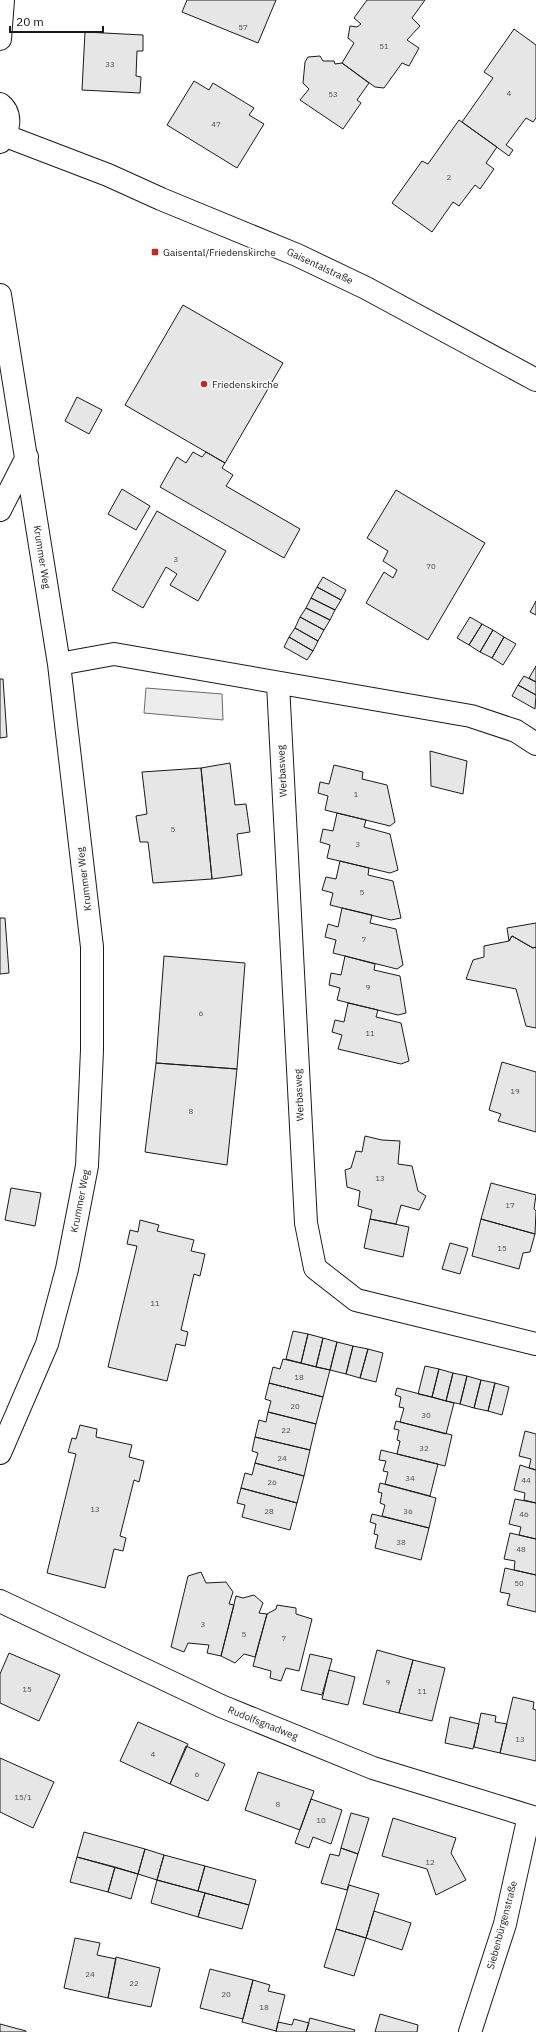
<svg xmlns="http://www.w3.org/2000/svg" width="536" height="2032" viewBox="0 0 536 2032" font-family="'IBM Plex Sans',sans-serif">
<style>
.parking{fill:#ededed;stroke:#6a6a6a}
.building{fill:#e6e6e6;stroke:#1a1a1a}
.lines{fill:none;stroke-linecap:round;stroke-linejoin:round}
.minor-casing{stroke:#1a1a1a;stroke-width:24}
.major-casing{stroke:#1a1a1a;stroke-width:24}
.minor{stroke:#fff;stroke-width:22}
.major{stroke:#fff;stroke-width:22}
.poi-dot{fill:#c62828;stroke:#fff;stroke-width:1.5}
.labels{text-anchor:middle;dominant-baseline:central;stroke-width:3;stroke-linejoin:round;paint-order:stroke}
.number-label{font-size:8px;fill:#4d4d4d}
.poi-label{font-size:10px;fill:#1a1a1a;stroke:#fff;text-anchor:start}
.street-label{font-size:10px;fill:#1a1a1a;stroke:#fff}
</style>
<rect width="100%" height="100%" fill="#fff"/>
<path class="parking" d="M146,688L222,694L223,720L144,713Z"/>
<path class="building" d="M187,0H276L258,43L182,12Z
M367,0H425L412,18L420,26L407,40L419,48L409,66L402,63L384,88L375,87L342,63L354,43L348,38L350,26L357,27L361,24L354,18Z
M514,29L536,45V118L533,122L526,118L506,145L513,150L509,156L462,122L493,78L484,72Z
M85,32L143,35V51H137L136,76L141,77L140,93L82,90Z
M320,56L323,61H334L335,64L342,63L369,83L357,100L361,103L343,129L300,100L309,89L303,83L305,62L308,57Z
M194,81L209,90L213,83L254,108L249,115L264,124L237,168L167,125Z
M459,120L497,147L486,163L494,169L480,189L475,185L459,206L453,202L432,232L392,203L422,161L428,164Z
M183,305L283,363L225,463L125,405Z
M77,397L102,410L89,434L65,421Z
M193,452L202,457L206,452L225,463L222,468L233,475L226,486L300,529L284,558L160,487L177,457L186,463Z
M122,489L150,506L136,530L108,514Z
M396,490L485,543L428,640L366,603L384,572L393,578L397,570L383,561L388,551L367,538Z
M157,511L226,551L198,601L170,585L177,574L166,567L143,608L112,590Z
M323,577L346,590L341,600L317,587Z
M317,587L341,600L335,610L311,598Z
M311,598L335,610L330,620L306,608Z
M536,601V615L530,612Z
M306,608L330,620L324,630L300,617Z
M300,617L324,630L318,641L295,628Z
M470,617L482,624L469,645L457,638Z
M482,624L493,630L480,652L469,645Z
M295,628L318,641L313,651L289,637Z
M493,630L504,637L492,658L480,652Z
M289,637L313,651L307,660L284,647Z
M504,637L516,644L503,665L492,658Z
M536,666V682L529,678Z
M524,676L536,682V695L518,685Z
M0,679H3L7,737L0,738Z
M518,685L536,695L535,709L512,696Z
M430,751L467,761L463,794L431,786Z
M230,763L235,805L246,804L250,832L237,834L242,875L212,879L201,768Z
M334,765L363,772L362,779L387,785L395,822L390,826L325,810L328,796L318,793L320,782L329,784Z
M201,768L212,879L153,883L148,842H140L136,816L147,814L142,772Z
M337,813L366,820L364,827L390,834L398,870L390,873L327,858L330,845L320,842L323,829L333,831Z
M340,861L369,868L368,875L393,881L401,918L391,920L330,905L333,893L322,890L326,877L336,879Z
M342,908L372,915L370,923L396,929L403,965L397,969L333,953L336,940L325,937L328,924L338,927Z
M0,918H5L9,973L0,974Z
M536,923V947L533,948L512,936L509,941L507,928Z
M512,936L533,948L536,947V1028L526,1026L516,989L466,979L473,960L484,957V946L509,941Z
M164,956L245,963L237,1069L156,1063Z
M345,956L375,964L374,970L400,976L406,1013L398,1015L337,1000L340,988L329,985L331,973L341,975Z
M348,1003L378,1010L376,1017L401,1023L409,1061L401,1064L338,1049L342,1035L332,1032L335,1020L344,1022Z
M502,1062L536,1072V1132L498,1121L501,1114L489,1110Z
M156,1063L237,1069L227,1165L145,1152Z
M365,1136L382,1140L400,1141L398,1164L412,1166L418,1191L426,1196L419,1210L401,1205L396,1224L370,1219L372,1210L358,1206L360,1191L347,1187L345,1170L351,1168L356,1151L362,1152Z
M491,1183L536,1195L534,1209L536,1211L535,1234L481,1219Z
M11,1188L41,1193L35,1226L5,1220Z
M370,1219L409,1227L403,1257L364,1248Z
M481,1219L535,1234L530,1252L523,1253L519,1269L472,1256Z
M140,1220L159,1225L157,1231L194,1240L191,1251L205,1254L200,1276L194,1274L181,1330L188,1332L185,1346L176,1344L167,1381L108,1367L137,1246L127,1244L130,1230L138,1232Z
M450,1243L468,1248L460,1274L442,1269Z
M293,1331L308,1334L301,1363L286,1359Z
M308,1334L323,1338L316,1367L301,1363Z
M323,1338L337,1342L330,1370L316,1367Z
M337,1342L353,1346L346,1374L330,1370Z
M353,1346L368,1349L360,1378L346,1374Z
M368,1349L383,1353L376,1382L360,1378Z
M283,1359L330,1370L323,1397L269,1383L273,1367L280,1369Z
M425,1366L439,1369L432,1397L418,1394Z
M439,1369L453,1373L446,1401L432,1397Z
M453,1373L467,1376L460,1404L446,1401Z
M467,1376L481,1380L474,1408L460,1404Z
M481,1380L495,1383L488,1411L474,1408Z
M269,1383L323,1397L316,1424L268,1412L271,1401L265,1399Z
M495,1383L509,1387L502,1415L488,1411Z
M397,1388L454,1403L446,1434L400,1422L404,1408L399,1407L401,1397L395,1395Z
M268,1412L316,1424L310,1450L255,1437L259,1420L266,1422Z
M396,1421L452,1435L445,1466L397,1454L400,1441L397,1440L399,1430L394,1429Z
M80,1425L97,1429L96,1437L132,1445L129,1457L144,1461L139,1482L134,1480L120,1536L126,1538L123,1551L114,1549L105,1588L47,1573L76,1454L68,1452L72,1438L76,1439Z
M525,1431L536,1434V1470L529,1468L531,1459L519,1456Z
M255,1437L310,1450L304,1476L255,1463L258,1453L252,1451Z
M381,1450L438,1464L430,1496L385,1484L388,1472L383,1471L386,1461L379,1460Z
M255,1463L304,1476L297,1503L241,1488L245,1473L252,1475Z
M520,1465L536,1470V1503L524,1500L525,1493L514,1490Z
M380,1483L436,1498L429,1528L382,1516L385,1505L380,1503L382,1493L378,1492Z
M241,1488L297,1503L290,1530L242,1517L245,1505L237,1503Z
M515,1499L536,1503V1539L519,1535L521,1527L509,1524Z
M372,1514L429,1528L421,1560L375,1548L378,1535L374,1534L376,1524L370,1522Z
M510,1533L536,1539V1575L514,1570L515,1561L504,1559Z
M505,1568L536,1575V1612L507,1605L510,1594L500,1592Z
M201,1572L206,1583L226,1582L233,1592L229,1604L234,1605L221,1656L207,1653L209,1645L188,1643L184,1652L171,1647L188,1576Z
M254,1595L263,1603L259,1613L267,1614L255,1657L244,1654L235,1663L221,1656L236,1596L243,1598Z
M277,1605L296,1608V1614L312,1619L299,1671L286,1668L281,1681L270,1678L271,1671L253,1666L267,1614L276,1609Z
M377,1650L413,1660L399,1713L363,1704Z
M9,1653L60,1675L39,1721L0,1703V1674Z
M310,1654L332,1659L322,1695L301,1690Z
M413,1660L445,1668L432,1721L399,1713Z
M329,1670L355,1677L348,1705L322,1699Z
M513,1697L534,1702L533,1709L536,1710V1761L500,1753Z
M481,1713L496,1716L495,1722L507,1724L500,1753L474,1747Z
M450,1717L479,1724L473,1749L445,1743Z
M138,1722L188,1744L170,1784L120,1761Z
M186,1746L225,1764L208,1801L170,1784Z
M0,1758L54,1782L33,1828L0,1812Z
M258,1772L314,1791L300,1830L245,1810Z
M311,1799L342,1810L331,1844L313,1837L309,1848L295,1843Z
M351,1813L369,1818L358,1854L341,1848Z
M393,1818L456,1838L451,1853L466,1880L436,1895L427,1869L382,1856Z
M84,1832L145,1849L138,1874L77,1857Z
M341,1848L358,1854L347,1890L321,1883L330,1854L339,1856Z
M145,1849L164,1855L157,1880L138,1874Z
M164,1855L205,1866L198,1891L157,1880Z
M77,1857L115,1867L108,1892L70,1882Z
M205,1866L256,1880L249,1905L198,1891Z
M115,1867L138,1874L131,1899L108,1892Z
M157,1880L205,1893L198,1917L151,1903Z
M349,1885L379,1894L366,1938L336,1929Z
M205,1893L249,1905L242,1929L198,1917Z
M374,1911L411,1923L402,1950L366,1938Z
M336,1929L366,1938L354,1976L324,1967Z
M75,1938L100,1943L97,1955L116,1959L108,1998L64,1988Z
M116,1957L160,1968L151,2007L108,1998Z
M210,1969L253,1980L243,2019L200,2008Z
M253,1980L270,1985L268,1991L285,1995L276,2031L242,2022Z
M380,2014L418,2025L417,2032H375Z
M310,2018L355,2030L354,2032H306Z
M294,2019L309,2023L306,2032H276L278,2022L292,2025Z
M0,2024L26,2031V2032H0Z"/>
<g class="lines">
<g class="minor-casing">
<path id="minor" d="M0,39L3,0
M0,295L59,664L92,947V1050L87,1166L67,1269L47,1344L0,1453
M0,510L27,457
M59,664L114,654L471,716L516,731L536,744
M278,684L306,1223L315,1268L356,1300L536,1344
M0,1601L221,1706L373,1768L536,1818
M470,2032L505,1924L529,1816"/>
</g>
<g class="major-casing">
<path id="major" d="M0,104C13,114 9,132 0,142
M6,136L108,175L161,199L297,255L366,288L536,380"/>
</g>
<use href="#minor" class="minor"/>
<use href="#major" class="major"/>
</g>
<g class="poi-dot">
<rect x="151" y="248" width="8" height="8" rx="2"/>
<circle cx="204" cy="384" r="4"/>
</g>
<g class="labels">
<g class="number-label">
<text x="243" y="27">57</text>
<text x="384" y="46">51</text>
<text x="110" y="64">33</text>
<text x="509" y="93">4</text>
<text x="333" y="94">53</text>
<text x="216" y="124">47</text>
<text x="449" y="177">2</text>
<text x="176" y="559">3</text>
<text x="431" y="566">70</text>
<text x="356" y="794">1</text>
<text x="173" y="829">5</text>
<text x="358" y="844">3</text>
<text x="362" y="892">5</text>
<text x="364" y="939">7</text>
<text x="368" y="987">9</text>
<text x="201" y="1013">6</text>
<text x="370" y="1033">11</text>
<text x="515" y="1091">19</text>
<text x="191" y="1111">8</text>
<text x="380" y="1178">13</text>
<text x="510" y="1205">17</text>
<text x="502" y="1248">15</text>
<text x="155" y="1303">11</text>
<text x="299" y="1377">18</text>
<text x="295" y="1406">20</text>
<text x="426" y="1415">30</text>
<text x="286" y="1430">22</text>
<text x="424" y="1448">32</text>
<text x="282" y="1458">24</text>
<text x="410" y="1478">34</text>
<text x="526" y="1480">44</text>
<text x="272" y="1482">26</text>
<text x="95" y="1509">13</text>
<text x="269" y="1511">28</text>
<text x="408" y="1511">36</text>
<text x="524" y="1514">46</text>
<text x="401" y="1542">38</text>
<text x="521" y="1549">48</text>
<text x="519" y="1583">50</text>
<text x="203" y="1624">3</text>
<text x="244" y="1634">5</text>
<text x="284" y="1638">7</text>
<text x="388" y="1682">9</text>
<text x="27" y="1689">15</text>
<text x="422" y="1691">11</text>
<text x="520" y="1739">13</text>
<text x="153" y="1754">4</text>
<text x="197" y="1774">6</text>
<text x="23" y="1797">15/1</text>
<text x="278" y="1804">8</text>
<text x="321" y="1820">10</text>
<text x="430" y="1862">12</text>
<text x="90" y="1974">24</text>
<text x="134" y="1983">22</text>
<text x="226" y="1994">20</text>
<text x="264" y="2007">18</text>
</g>
<g class="poi-label">
<text x="163" y="252">Gaisental/Friedenskirche</text>
<text x="212" y="384">Friedenskirche</text>
</g>
<g class="street-label">
<text transform="translate(320 266) rotate(25)">Gaisentalstraße</text>
<text transform="translate(42 557) rotate(81)">Krummer Weg</text>
<text transform="translate(282 771) rotate(-93)">Werbasweg</text>
<text transform="translate(84 879) rotate(-97)">Krummer Weg</text>
<text transform="translate(299 1095) rotate(-93)">Werbasweg</text>
<text transform="translate(80 1201) rotate(-79)">Krummer Weg</text>
<text transform="translate(263 1723) rotate(22)">Rudolfsgnadweg</text>
<text transform="translate(502 1925) rotate(-75)">Siebenbürgenstraße</text>
</g>
</g>
<path d="M10 26v6h93v-6" fill="none" stroke="#1a1a1a" stroke-width="2"/>
<text x="16" y="26" font-size="12" fill="#1a1a1a" stroke="#ffffff" stroke-width="3" paint-order="stroke">20 m</text>
</svg>
